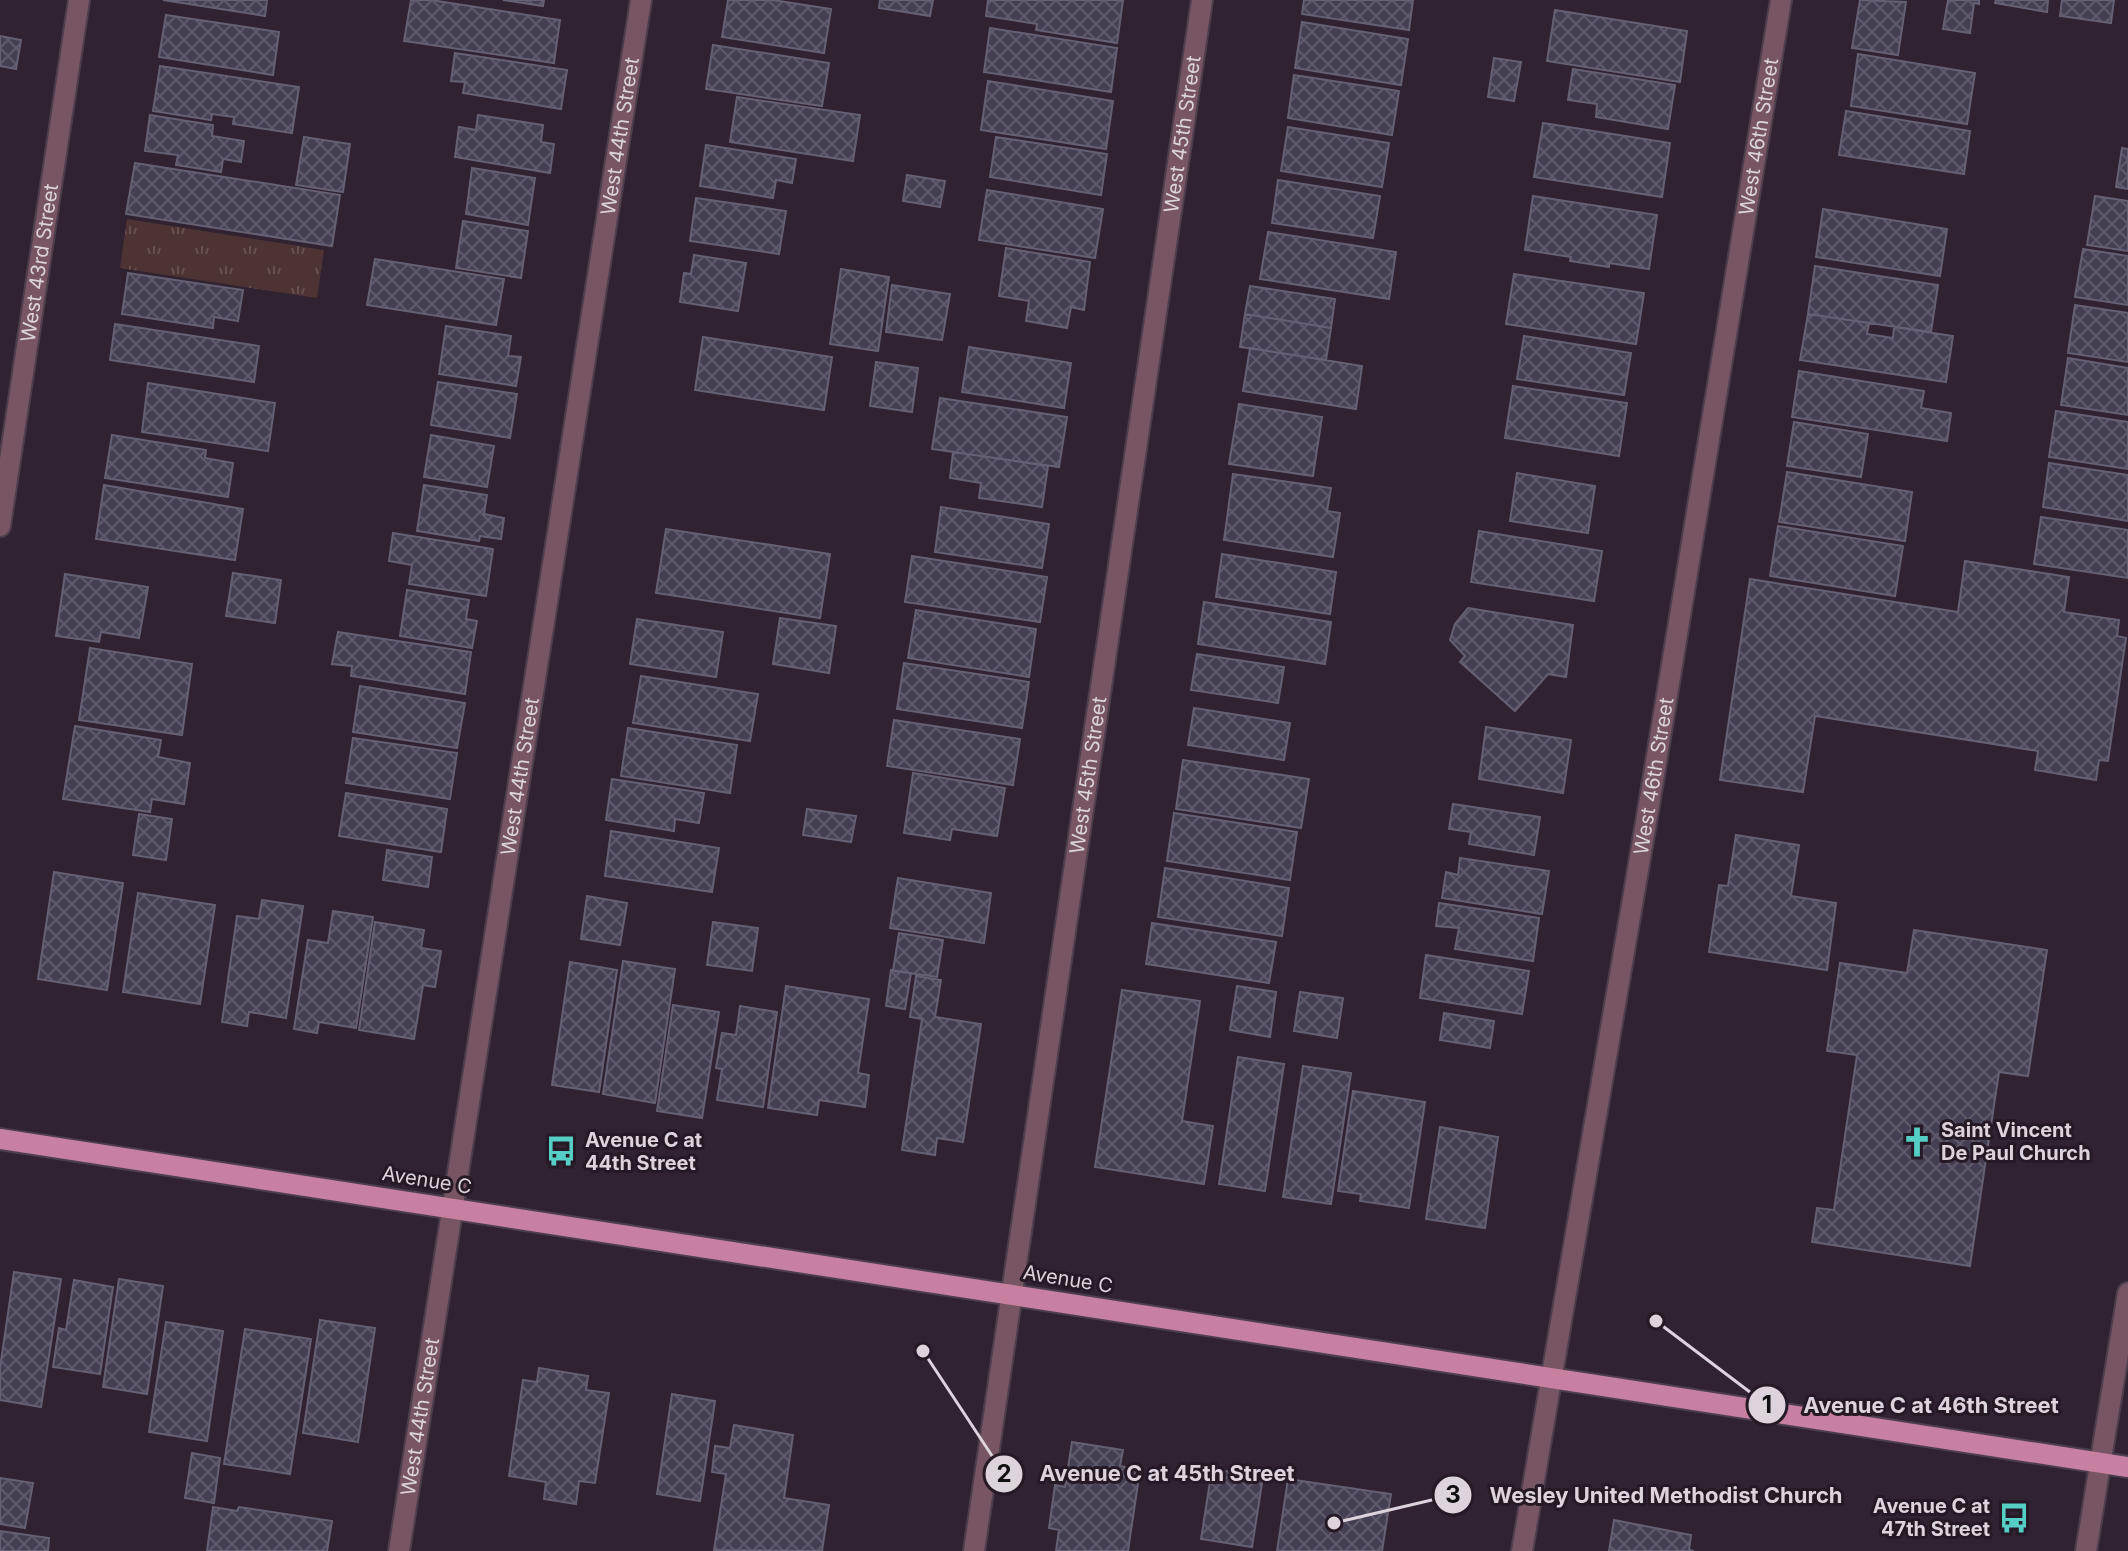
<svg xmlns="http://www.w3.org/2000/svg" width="2128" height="1551" viewBox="0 0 2128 1551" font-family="Inter,sans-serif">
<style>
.grass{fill:url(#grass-tufts)}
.building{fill:url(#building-cross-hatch);stroke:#656074;stroke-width:2}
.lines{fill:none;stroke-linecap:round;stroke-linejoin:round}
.minor-casing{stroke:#4c3e4c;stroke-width:24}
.major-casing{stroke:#4c3e4c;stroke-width:24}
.minor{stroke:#775564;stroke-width:20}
.major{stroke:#c7809f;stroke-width:20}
.labels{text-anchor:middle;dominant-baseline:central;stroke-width:6;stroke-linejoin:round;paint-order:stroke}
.street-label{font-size:20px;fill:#dcd3dd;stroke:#261926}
.poi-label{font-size:20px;font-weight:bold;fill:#dcd3dd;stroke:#261926;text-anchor:start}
.leader{fill:none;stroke:#dcd3dd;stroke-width:3}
.callout-dot{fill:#dcd3dd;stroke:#261926;stroke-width:3}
.mark-label{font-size:24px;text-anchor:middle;font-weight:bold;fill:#111}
.callout-label{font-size:22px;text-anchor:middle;font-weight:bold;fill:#dcd3dd;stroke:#261926;stroke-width:6;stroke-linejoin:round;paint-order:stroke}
</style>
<defs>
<pattern id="grass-tufts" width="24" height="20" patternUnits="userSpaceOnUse" patternTransform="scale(2)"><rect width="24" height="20" fill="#4e3333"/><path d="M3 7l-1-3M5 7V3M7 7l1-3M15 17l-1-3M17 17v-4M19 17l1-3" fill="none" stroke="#675050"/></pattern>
<pattern id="building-cross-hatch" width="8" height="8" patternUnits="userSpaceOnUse" patternTransform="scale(2)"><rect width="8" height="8" fill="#443f52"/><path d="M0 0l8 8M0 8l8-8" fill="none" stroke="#5e5a6a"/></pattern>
</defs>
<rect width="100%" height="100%" fill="#302230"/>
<path class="grass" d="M127,219L324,250L317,298L120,268Z"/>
<path class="building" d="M163,0H267L265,16Z
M411,0H431L560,20L554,63L404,41Z
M503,0H544L543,6Z
M728,0H773L831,9L824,53L722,37Z
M880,0H933L930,16L879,8Z
M988,0H1123L1117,43L1036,30L1037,24L986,16Z
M1304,0H1413L1409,30L1302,14Z
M1860,0L1906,2L1898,55L1852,48Z
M1948,0H1979V4L1974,3L1970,33L1943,29Z
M1996,0H2048L2047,12L1995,3Z
M2062,0H2114L2111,23L2060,16Z
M1555,10L1687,31L1680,82L1547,61Z
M166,15L279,32L273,75L159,57Z
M1302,22L1408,39L1401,85L1295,68Z
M990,28L1117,48L1111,92L984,72Z
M0,36L21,40L16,69L0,66Z
M713,45L829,63L822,106L706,89Z
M455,53L567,70L561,109L463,93L465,82L451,81Z
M1858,54L1975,73L1967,124L1851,106Z
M1494,58L1521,62L1514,101L1488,97Z
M160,66L299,87L292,133L233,124L234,117L212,114L211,120L153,111Z
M1573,69L1675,85L1668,129L1596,117L1597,104L1568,100Z
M1294,75L1399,91L1392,135L1288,118Z
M988,81L1113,101L1106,149L981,130Z
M737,97L860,115L853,161L730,142Z
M1846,111L1970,131L1964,174L1839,155Z
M150,115L213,125L212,136L244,141L241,162L223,159L221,172L176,165L178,155L145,151Z
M478,115L543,125L541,142L554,144L550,173L455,157L459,127L476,130Z
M1543,123L1670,143L1662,197L1534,177Z
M1288,127L1389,143L1382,187L1281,171Z
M304,137L350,144L343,192L296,185Z
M996,137L1107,154L1101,195L990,177Z
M706,145L796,159L792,183L776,180L773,198L700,186Z
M2122,148L2128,149V189L2116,187Z
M135,163L340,195L332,246L126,214Z
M472,168L535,178L528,225L466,214Z
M907,175L945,181L940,207L903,201Z
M1278,180L1380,196L1373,238L1272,223Z
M987,190L1103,209L1095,258L979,240Z
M1533,196L1657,215L1649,269L1609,263V267L1570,261L1571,257L1525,250Z
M2095,196L2128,201V251L2087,245Z
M696,198L786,211L779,254L690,241Z
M1823,209L1947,229L1940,276L1816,257Z
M463,221L528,231L521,278L456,268Z
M1268,232L1396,252L1389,299L1260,279Z
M1006,248L1090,262L1084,310L1071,307L1067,328L1026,321L1029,301L999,296Z
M2083,249L2128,256V305L2075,297Z
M694,255L746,263L738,311L680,302L684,273L691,274Z
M375,259L504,279L496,325L367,305Z
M1815,266L1938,285L1931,332L1808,314Z
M841,269L889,277L878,351L830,344Z
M128,273L243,290L238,321L214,317L213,328L122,314Z
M1514,274L1644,293L1636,344L1506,324Z
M892,285L950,294L942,340L886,332Z
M1250,286L1335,299L1331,328L1245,314Z
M2075,305L2128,313V362L2068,353Z
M1245,314L1331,328L1326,360L1240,347Z
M1808,314L1869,323L1867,334L1893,338L1894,327L1953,336L1946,382L1800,360Z
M115,324L259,346L254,382L110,360Z
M446,326L511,336L508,356L521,357L516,386L439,374Z
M1524,336L1631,353L1624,395L1517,379Z
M703,337L832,357L824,410L695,390Z
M969,347L1071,363L1064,408L962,392Z
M1250,348L1362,366L1356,409L1243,391Z
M2068,358L2128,368V415L2061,405Z
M876,362L918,368L912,412L870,406Z
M1799,371L1924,391L1921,408L1951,413L1947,441L1792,417Z
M438,382L517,394L510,438L431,425Z
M148,383L275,403L268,451L142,432Z
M1513,386L1627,403L1619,456L1505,438Z
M940,398L1067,417L1059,467L932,449Z
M1239,404L1322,417L1313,476L1229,464Z
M2056,411L2128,422V469L2049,457Z
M1794,422L1868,434L1861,477L1787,466Z
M112,435L206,450L205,458L233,463L228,497L105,478Z
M431,435L494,446L487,487L424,477Z
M953,452L1048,466L1042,507L979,498L981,483L950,478Z
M2049,463L2128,475V521L2043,507Z
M1787,472L1912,492L1905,541L1779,522Z
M1517,473L1595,486L1588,533L1510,521Z
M1233,474L1331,488L1327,511L1340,513L1333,557L1224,540Z
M104,485L243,509L235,560L96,539Z
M424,485L487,495L484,514L504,518L501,539L480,536L479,541L417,531Z
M941,507L1049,524L1042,568L935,552Z
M2041,517L2128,530V578L2034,564Z
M1778,526L1903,546L1895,596L1770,576Z
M666,529L830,554L820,618L656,593Z
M1479,531L1602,551L1594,601L1471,582Z
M393,533L493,549L486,596L409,584L412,565L389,561Z
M1222,554L1336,572L1330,614L1216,597Z
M912,556L1047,577L1040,622L905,602Z
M1965,561L2069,577L2064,612L2119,620L2117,636L2126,638L2108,761L2099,760L2096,780L2035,770L2038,751L1815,716L1803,792L1720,780L1750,579L1958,612Z
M233,573L281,580L275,623L226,616Z
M65,574L148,587L139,638L101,632L99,642L56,636Z
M407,590L469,600L466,619L477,621L472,648L400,636Z
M1204,602L1331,622L1325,664L1198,644Z
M1468,608L1573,625L1566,677L1548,674L1515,711L1460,662L1465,656L1450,640L1455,624Z
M916,610L1036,629L1029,677L908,658Z
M780,618L836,626L829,673L773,664Z
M637,619L723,632L716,677L630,664Z
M338,632L471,652L465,694L351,676L352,666L332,664Z
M90,648L192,664L182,735L79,720Z
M1197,654L1284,667L1278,703L1191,690Z
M904,663L1029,682L1022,728L897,709Z
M641,676L758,694L750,741L633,723Z
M360,686L465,703L457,748L353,732Z
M1194,708L1290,723L1284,760L1188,745Z
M894,720L1020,739L1013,785L887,766Z
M75,726L161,740L158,757L190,763L184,804L152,799L150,812L63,799Z
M1486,727L1571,740L1563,793L1479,779Z
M628,728L737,745L730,793L621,776Z
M353,738L457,753L450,799L346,783Z
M1183,760L1309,779L1301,828L1176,809Z
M913,773L1005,788L997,836L952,829L950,840L904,833Z
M612,779L704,793L699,823L675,819L674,831L606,820Z
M346,793L447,809L441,852L339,836Z
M1453,804L1540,817L1534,855L1469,844L1471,832L1449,829Z
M807,809L856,816L851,842L803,835Z
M1174,813L1297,832L1290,880L1167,861Z
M139,814L172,819L166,860L133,855Z
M611,831L719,848L712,892L605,876Z
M1736,835L1799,845L1791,896L1836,903L1827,970L1709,952L1719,885L1728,886Z
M387,850L432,857L428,887L383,880Z
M1460,858L1549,871L1542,914L1442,898L1446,872L1458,875Z
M1165,868L1289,888L1282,936L1158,917Z
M54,872L123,883L107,990L38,979Z
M898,878L991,893L984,943L890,928Z
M138,893L215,905L200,1004L123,992Z
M587,896L627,903L620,945L581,939Z
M262,900L303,906L286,1018L249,1012L247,1026L222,1022L237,916L259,919Z
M1439,903L1539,918L1533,961L1455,949L1459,928L1436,926Z
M333,911L373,917L356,1028L319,1022L317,1033L294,1029L308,940L328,943Z
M375,922L424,930L421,948L441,951L435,987L423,985L414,1039L359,1030Z
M713,922L758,928L752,971L707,965Z
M1152,923L1276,942L1269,983L1146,964Z
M1914,930L2047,950L2028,1076L1999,1072L1970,1266L1812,1242L1817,1208L1834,1210L1857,1055L1827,1051L1840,963L1907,973Z
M899,933L943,940L937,977L893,971Z
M1426,955L1529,971L1522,1014L1420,998Z
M623,961L675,969L655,1103L603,1094Z
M570,962L617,970L599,1092L552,1085Z
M891,970L911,973L905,1009L886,1006Z
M916,976L941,980L935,1017L981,1024L963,1142L937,1138L935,1155L902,1150L922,1019L910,1017Z
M786,986L869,999L858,1073L869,1075L865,1107L819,1100L817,1115L768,1108Z
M1237,986L1276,992L1270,1037L1230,1030Z
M1122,990L1200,1001L1182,1121L1213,1126L1204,1184L1095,1167Z
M1300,992L1343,998L1337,1038L1294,1031Z
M673,1005L719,1012L702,1118L657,1111Z
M740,1006L777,1012L763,1107L717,1100L722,1069L716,1068L722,1033L736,1035Z
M1444,1013L1494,1021L1490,1048L1440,1040Z
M1238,1057L1284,1064L1265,1191L1219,1184Z
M1303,1066L1351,1073L1331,1204L1283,1197Z
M1353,1091L1425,1102L1409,1208L1360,1201L1361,1194L1338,1191Z
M1440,1127L1498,1137L1485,1228L1426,1219Z
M14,1272L61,1279L41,1407L0,1400V1368Z
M119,1279L163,1286L147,1394L103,1387Z
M74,1280L113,1287L100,1374L53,1367L59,1328L66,1330Z
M320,1320L375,1328L358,1442L303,1433Z
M166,1322L223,1331L207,1441L149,1432Z
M245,1329L311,1339L290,1474L224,1464Z
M539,1368L588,1376L586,1390L609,1393L595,1483L579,1481L576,1504L544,1499L546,1482L509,1476L523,1380L537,1382Z
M672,1394L715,1401L700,1501L657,1494Z
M734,1425L793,1435L784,1498L829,1505L822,1551L714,1550L726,1474L712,1472L715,1446L730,1448Z
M1072,1442L1123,1450L1120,1466L1140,1470L1128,1551H1056L1059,1530L1049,1528L1055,1485L1065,1487Z
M192,1453L220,1458L214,1503L185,1498Z
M1212,1469L1263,1477L1252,1547L1201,1539Z
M0,1478L33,1483L25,1528L0,1524Z
M1288,1479L1391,1494L1382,1551H1277Z
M213,1507L237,1511L239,1507L332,1521L327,1551H207Z
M1614,1520L1691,1535L1689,1550L1694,1551H1609Z
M0,1531L49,1538L48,1551H0Z"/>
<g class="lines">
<g class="minor-casing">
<g id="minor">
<path id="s1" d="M0,526L79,0"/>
<path id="s2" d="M399,1551L641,0"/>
<path id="s3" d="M974,1551L1202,0"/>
<path id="s4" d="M1522,1551L1650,799L1781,0"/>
<path d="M2086,1551L2128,1293"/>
</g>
</g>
<g class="major-casing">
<path id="major" d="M0,1139L2128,1467"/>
</g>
<use href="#minor" class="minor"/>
<use href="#major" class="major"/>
</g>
<defs>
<g id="church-bare" transform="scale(2.4)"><path d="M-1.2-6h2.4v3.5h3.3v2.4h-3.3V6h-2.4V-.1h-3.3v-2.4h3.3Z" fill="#55cec5" stroke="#261926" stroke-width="2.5" paint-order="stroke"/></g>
<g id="bus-bare" transform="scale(2.4)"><path d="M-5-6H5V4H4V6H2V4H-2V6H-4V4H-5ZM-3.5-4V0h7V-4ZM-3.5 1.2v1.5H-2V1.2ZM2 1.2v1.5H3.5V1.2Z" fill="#55cec5" stroke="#261926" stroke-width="2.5" paint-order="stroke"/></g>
</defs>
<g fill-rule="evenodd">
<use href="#church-bare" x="1917" y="1142"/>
<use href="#bus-bare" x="561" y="1151"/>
<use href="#bus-bare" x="2014" y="1518"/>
</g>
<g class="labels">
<g class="street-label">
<text stroke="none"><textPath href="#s3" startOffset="1432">West 45th Street</textPath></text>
<text stroke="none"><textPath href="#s2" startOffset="1432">West 44th Street</textPath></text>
<text stroke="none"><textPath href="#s4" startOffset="1434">West 46th Street</textPath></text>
<text stroke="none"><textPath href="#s1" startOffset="266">West 43rd Street</textPath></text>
<text stroke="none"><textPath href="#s3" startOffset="784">West 45th Street</textPath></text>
<text stroke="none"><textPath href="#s2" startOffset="784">West 44th Street</textPath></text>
<text stroke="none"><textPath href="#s4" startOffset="786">West 46th Street</textPath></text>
<text transform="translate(427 1180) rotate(9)">Avenue C</text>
<text transform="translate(1068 1279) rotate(9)">Avenue C</text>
<text stroke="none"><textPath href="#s2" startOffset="136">West 44th Street</textPath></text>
</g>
<g class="poi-label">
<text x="1941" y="1130">Saint Vincent<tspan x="1941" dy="23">De Paul Church</tspan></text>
<text x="585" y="1140">Avenue C at<tspan x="585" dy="23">44th Street</tspan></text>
<text x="1990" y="1506" text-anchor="end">Avenue C at<tspan x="1990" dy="23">47th Street</tspan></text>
</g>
</g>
<path class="leader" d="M1656 1321L1767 1405M923 1351L1004 1474M1334 1523L1453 1495"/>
<g class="callout-dot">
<circle cx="1656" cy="1321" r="8"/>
<circle cx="923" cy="1351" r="8"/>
<circle cx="1334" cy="1523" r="8"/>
<circle cx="1767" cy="1405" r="20"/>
<circle cx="1004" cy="1474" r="20"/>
<circle cx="1453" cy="1495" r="20"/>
</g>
<g class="mark-label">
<text x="1767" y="1413">1</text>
<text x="1004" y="1482">2</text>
<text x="1453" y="1503">3</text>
</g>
<g class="callout-label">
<text x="1931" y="1413">Avenue C at 46th Street</text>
<text x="1167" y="1481">Avenue C at 45th Street</text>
<text x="1666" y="1503">Wesley United Methodist Church</text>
</g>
</svg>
